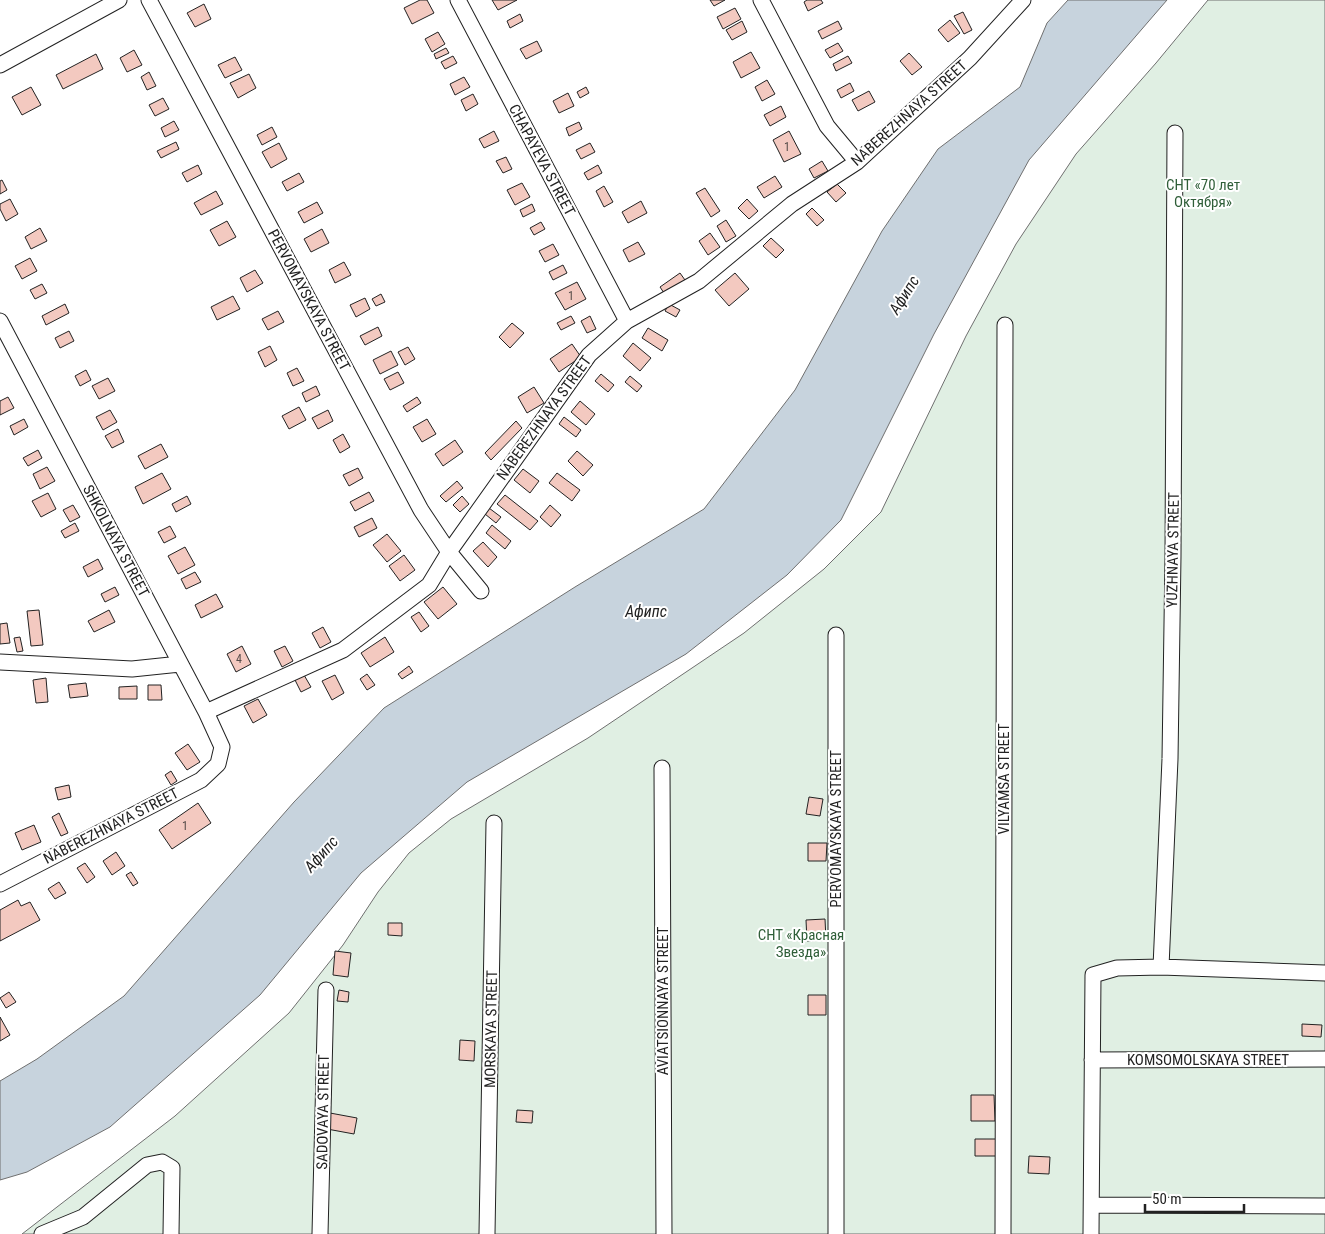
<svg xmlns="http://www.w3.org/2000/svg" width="1325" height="1234" viewBox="0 0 1325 1234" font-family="'Roboto Condensed',sans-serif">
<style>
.green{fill:#e0efe3;stroke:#6f6f6f}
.water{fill:#c7d3dd;stroke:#6f6f6f}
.building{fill:#f3c9c0;stroke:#222}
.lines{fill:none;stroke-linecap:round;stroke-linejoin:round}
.minor-casing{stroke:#222;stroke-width:17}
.minor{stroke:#fff;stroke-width:15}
.labels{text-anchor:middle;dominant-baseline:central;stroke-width:4;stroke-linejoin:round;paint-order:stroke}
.number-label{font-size:12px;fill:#564c4a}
.street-label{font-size:15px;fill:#222;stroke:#fff}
.park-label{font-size:15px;fill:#2f5e38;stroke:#fff}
.water-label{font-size:16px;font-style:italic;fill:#222;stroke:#fff}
</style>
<rect width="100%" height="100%" fill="#fff"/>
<path class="green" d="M1208,0H1325V1234H22L175,1116L289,1013L343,945L378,892L409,853L451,819L588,738L744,633L824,569L881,512L966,336L1016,244L1076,154L1156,63Z"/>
<path class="water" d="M1068,0H1167L1029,160L934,334L841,520L787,575L686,654L467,782L361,873L260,995L110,1127L27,1172L0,1180V1081L37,1059L124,996L294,802L384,708L575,587L704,509L795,390L882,231L938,149L1020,87L1047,23Z"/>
<path class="building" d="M420,0H427L434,13L412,24L404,8Z
M492,0H517L498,10Z
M710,0H725L714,6Z
M807,0H821L823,3L808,11L804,2Z
M204,4L211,19L195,27L187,13Z
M735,8L741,19L723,29L717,17Z
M963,12L972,30L964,34L954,16Z
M520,14L523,21L510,28L507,21Z
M950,20L960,33L948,42L938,30Z
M742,21L747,32L732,40L726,30Z
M838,21L842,29L822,39L818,31Z
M438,32L445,44L432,52L425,39Z
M537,41L542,51L526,59L520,49Z
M838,43L843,51L830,58L825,50Z
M446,48L449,53L436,59L434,54Z
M134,50L142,65L127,72L120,58Z
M751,52L760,68L741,78L733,62Z
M909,53L922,67L912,75L900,61Z
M96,54L103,69L63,89L56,75Z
M453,56L457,63L445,69L441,62Z
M848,56L852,63L836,71L833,64Z
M235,57L242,70L225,78L218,65Z
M149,72L156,86L147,90L141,77Z
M249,74L256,88L238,98L230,83Z
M464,77L470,87L455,95L450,84Z
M767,80L775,94L762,101L755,87Z
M850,83L854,91L841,98L837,90Z
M31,87L41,105L22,115L12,97Z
M586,87L589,93L580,98L577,92Z
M869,91L875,102L858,111L852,100Z
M568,93L574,106L559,113L553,101Z
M473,94L478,104L466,111L461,100Z
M163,98L169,109L155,116L149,105Z
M781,106L786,117L770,126L764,115Z
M174,121L179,130L165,137L161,128Z
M579,122L582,129L569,136L566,128Z
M272,127L277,137L262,145L257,135Z
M494,131L499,141L484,148L479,139Z
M789,131L801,154L784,162L773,140Z
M176,142L179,149L161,158L157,151Z
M279,143L287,159L271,168L262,152Z
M590,143L595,152L581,159L576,150Z
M506,157L512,169L503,173L496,161Z
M822,161L828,171L814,178L809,169Z
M198,165L202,174L187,182L182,173Z
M598,165L602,173L588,180L584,173Z
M299,173L304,182L287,191L282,182Z
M775,176L782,187L764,198L757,187Z
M2,180L7,190L0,194V181Z
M522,183L530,197L515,205L507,190Z
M837,184L846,193L836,202L827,192Z
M604,186L613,202L604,207L596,191Z
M705,188L720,211L711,217L696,193Z
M216,191L223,204L201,215L194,203Z
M10,199L18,214L6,221L0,209V204Z
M747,199L758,211L749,219L738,208Z
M641,201L647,213L628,223L622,212Z
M317,202L323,213L304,223L298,212Z
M532,204L535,211L523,217L520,210Z
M812,208L824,220L817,226L806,214Z
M726,220L736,236L726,242L717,226Z
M227,221L236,237L219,246L210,230Z
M541,222L545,229L534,235L530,228Z
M40,228L47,241L31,249L25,237Z
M322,229L329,243L311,252L304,239Z
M710,233L720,247L708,255L699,241Z
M771,238L784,250L776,258L763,246Z
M638,242L645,254L629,262L623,250Z
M553,244L559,255L545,262L539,251Z
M30,258L37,271L22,279L15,266Z
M344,262L351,275L335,283L329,270Z
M563,265L567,273L553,280L549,272Z
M255,270L263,283L247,292L240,278Z
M680,273L685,280L664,293L660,287Z
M735,273L749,289L729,306L715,290Z
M577,282L586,299L565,310L555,293Z
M42,284L47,293L35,299L30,290Z
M381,294L385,302L376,306L372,299Z
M233,296L240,309L217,320L211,307Z
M365,298L370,309L356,317L350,305Z
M65,304L69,313L46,325L42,316Z
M669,304L680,310L676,317L665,311Z
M278,311L284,322L268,330L262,319Z
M571,316L575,323L561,330L557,323Z
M590,316L596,329L587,333L581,321Z
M512,323L524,333L510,348L499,337Z
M378,327L382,336L365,345L360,336Z
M648,328L668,340L662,351L642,338Z
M69,331L74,341L60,348L55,338Z
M633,343L651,358L640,371L623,356Z
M572,344L581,357L559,372L550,359Z
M270,346L277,360L265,367L258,352Z
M408,347L415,359L405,365L398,352Z
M391,351L398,365L380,374L373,360Z
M297,368L304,381L293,386L287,373Z
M86,370L91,380L80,386L75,376Z
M398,372L404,383L390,390L384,379Z
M601,374L614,385L608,392L595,381Z
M630,376L642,386L637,392L625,382Z
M108,378L115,391L99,399L92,386Z
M316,386L320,395L306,402L302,393Z
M534,387L544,403L527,413L518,397Z
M8,397L14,408L0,415V401Z
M417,397L421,403L407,412L403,406Z
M580,401L595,414L586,425L571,412Z
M299,407L306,420L289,429L282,416Z
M110,410L117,422L103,430L96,417Z
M328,410L333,421L318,429L312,418Z
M564,417L581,430L576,437L559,424Z
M24,419L28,427L14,435L10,426Z
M427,419L436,434L422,442L413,427Z
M516,421L522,428L491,460L485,453Z
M118,429L124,442L112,448L105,436Z
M343,434L350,447L340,453L333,440Z
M455,440L463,452L443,466L435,454Z
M161,444L168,457L145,469L138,456Z
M38,450L42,458L28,466L23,458Z
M577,451L593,465L583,476L568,461Z
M47,467L55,481L40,489L33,474Z
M358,468L363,478L349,486L343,475Z
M523,469L539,481L530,493L514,480Z
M162,473L171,489L143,504L135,487Z
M557,473L580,490L572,501L549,483Z
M457,481L463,488L446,502L440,496Z
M369,492L374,501L355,511L350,502Z
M48,493L56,509L41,517L32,501Z
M505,495L538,521L530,530L497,504Z
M187,496L191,504L176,512L172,504Z
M462,496L469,504L460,512L453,505Z
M73,505L80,517L70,522L63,510Z
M550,505L561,515L551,527L540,517Z
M489,508L501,517L496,523L485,514Z
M372,518L377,528L359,537L354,527Z
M75,523L79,531L65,538L61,531Z
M492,525L511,541L505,549L486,533Z
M170,526L176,537L164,543L158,532Z
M387,534L401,551L387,562L373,545Z
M483,542L497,557L488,567L473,551Z
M185,547L195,565L178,574L168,556Z
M404,555L415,570L400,581L389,566Z
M98,559L103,569L88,577L83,567Z
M195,572L201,582L186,589L181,579Z
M115,587L119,595L105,602L101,594Z
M443,587L457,604L438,619L424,602Z
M216,594L223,607L201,618L195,605Z
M39,610L43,645L31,646L27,611Z
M109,610L115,622L94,632L88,621Z
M419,612L429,626L421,632L411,617Z
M7,623L10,643L0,644V624Z
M323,627L331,642L320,648L312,633Z
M20,637L23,651L17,652L14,638Z
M385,637L394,652L370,667L361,653Z
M242,646L251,664L236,672L227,654Z
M285,646L293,661L282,667L274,651Z
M409,666L413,672L402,679L398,674Z
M367,674L375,685L367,690L360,679Z
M304,675L311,687L301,692L295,680Z
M335,675L344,693L332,700L322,681Z
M46,678L48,702L36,703L33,680Z
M86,683L88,696L70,698L68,685Z
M148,685H161L162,700H148Z
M137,686V699H119V687Z
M258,699L267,715L253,723L244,706Z
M188,744L200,762L187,770L175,753Z
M171,771L177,781L171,785L165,775Z
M69,785L71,797L58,800L55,788Z
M809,797L823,799L820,816L806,814Z
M198,803L211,823L172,849L159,830Z
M59,813L68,833L61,836L52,817Z
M34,825L41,842L22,850L15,833Z
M808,843H827L826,861H808Z
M116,852L125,866L112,875L103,861Z
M85,863L95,877L87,883L77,868Z
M131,872L138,883L133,886L126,875Z
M59,882L66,893L55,899L48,889Z
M18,900L21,906L30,902L40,920L0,941V910Z
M825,919L826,940L807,941L806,920Z
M388,923H402V936L388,935Z
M335,951L351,953L348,977L333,975Z
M339,990L349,992L348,1002L337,1001Z
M9,992L16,1002L6,1008L0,998Z
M808,995H826V1015H808Z
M0,1017L10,1035L0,1041Z
M1302,1024L1322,1025L1321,1037L1302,1036Z
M460,1040L475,1041L474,1061L459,1060Z
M971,1095H994L995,1121H971Z
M517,1110L533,1111L532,1123L516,1122Z
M330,1113L357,1118L354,1134L327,1129Z
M975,1139H996V1156H975Z
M1029,1156L1050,1157L1049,1174L1028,1173Z"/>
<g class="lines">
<g class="minor-casing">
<path id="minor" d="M149,0L421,510L449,552L481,591
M458,0L627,321
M761,0L827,126L857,162
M0,65L119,0
M0,321L206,712L222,747L218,764L201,780L0,884
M836,635V1234
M0,662L132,669L180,664
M206,712L343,650L429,585L449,552L589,355L627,321L699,281L792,204L857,162L970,58L1023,0
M662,768L664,1234
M1161,967L1170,759L1173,556L1175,133
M1092,1060L1325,1059
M1092,1205L1325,1206
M42,1234L83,1217L147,1165L162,1162L172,1168L171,1234
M320,1234L326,990
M487,1234L494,823
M1003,1234L1005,325
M1091,1234L1093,975L1117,968L1161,967L1325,973"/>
</g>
<use href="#minor" class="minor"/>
</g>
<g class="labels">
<g class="number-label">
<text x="787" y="147">1</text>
<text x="571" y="296">1</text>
<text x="239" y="659">4</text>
<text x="185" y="826">1</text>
</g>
<g class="street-label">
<text transform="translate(909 113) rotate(-42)">NABEREZHNAYA STREET</text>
<text transform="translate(542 160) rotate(62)">CHAPAYEVA STREET</text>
<text transform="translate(309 300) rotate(62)">PERVOMAYSKAYA STREET</text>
<text transform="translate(544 418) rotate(-54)">NABEREZHNAYA STREET</text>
<text transform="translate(116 541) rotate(62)">SHKOLNAYA STREET</text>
<text transform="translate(1173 550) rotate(-89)">YUZHNAYA STREET</text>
<text transform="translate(1004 779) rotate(-90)">VILYAMSA STREET</text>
<text transform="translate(111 826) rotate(-27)">NABEREZHNAYA STREET</text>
<text transform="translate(836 829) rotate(-90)">PERVOMAYSKAYA STREET</text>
<text transform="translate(663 1001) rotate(-90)">AVIATSIONNAYA STREET</text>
<text transform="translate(491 1029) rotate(-89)">MORSKAYA STREET</text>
<text x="1208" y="1060">KOMSOMOLSKAYA STREET</text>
<text transform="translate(323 1112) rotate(-89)">SADOVAYA STREET</text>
</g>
<g class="park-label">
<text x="1203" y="185">СНТ «70 лет<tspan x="1203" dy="17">Октября»</tspan></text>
<text x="801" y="935">СНТ «Красная<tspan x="801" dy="17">Звезда»</tspan></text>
</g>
<g class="water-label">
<text transform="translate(904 295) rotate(-58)">Афипс</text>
<text x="646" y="611">Афипс</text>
<text transform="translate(321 854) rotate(-48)">Афипс</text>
</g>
</g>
<path d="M1145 1204v8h99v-8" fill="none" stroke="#222222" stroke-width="2.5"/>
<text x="1152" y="1204" font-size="15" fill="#222222" stroke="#ffffff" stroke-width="4" paint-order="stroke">50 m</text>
</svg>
